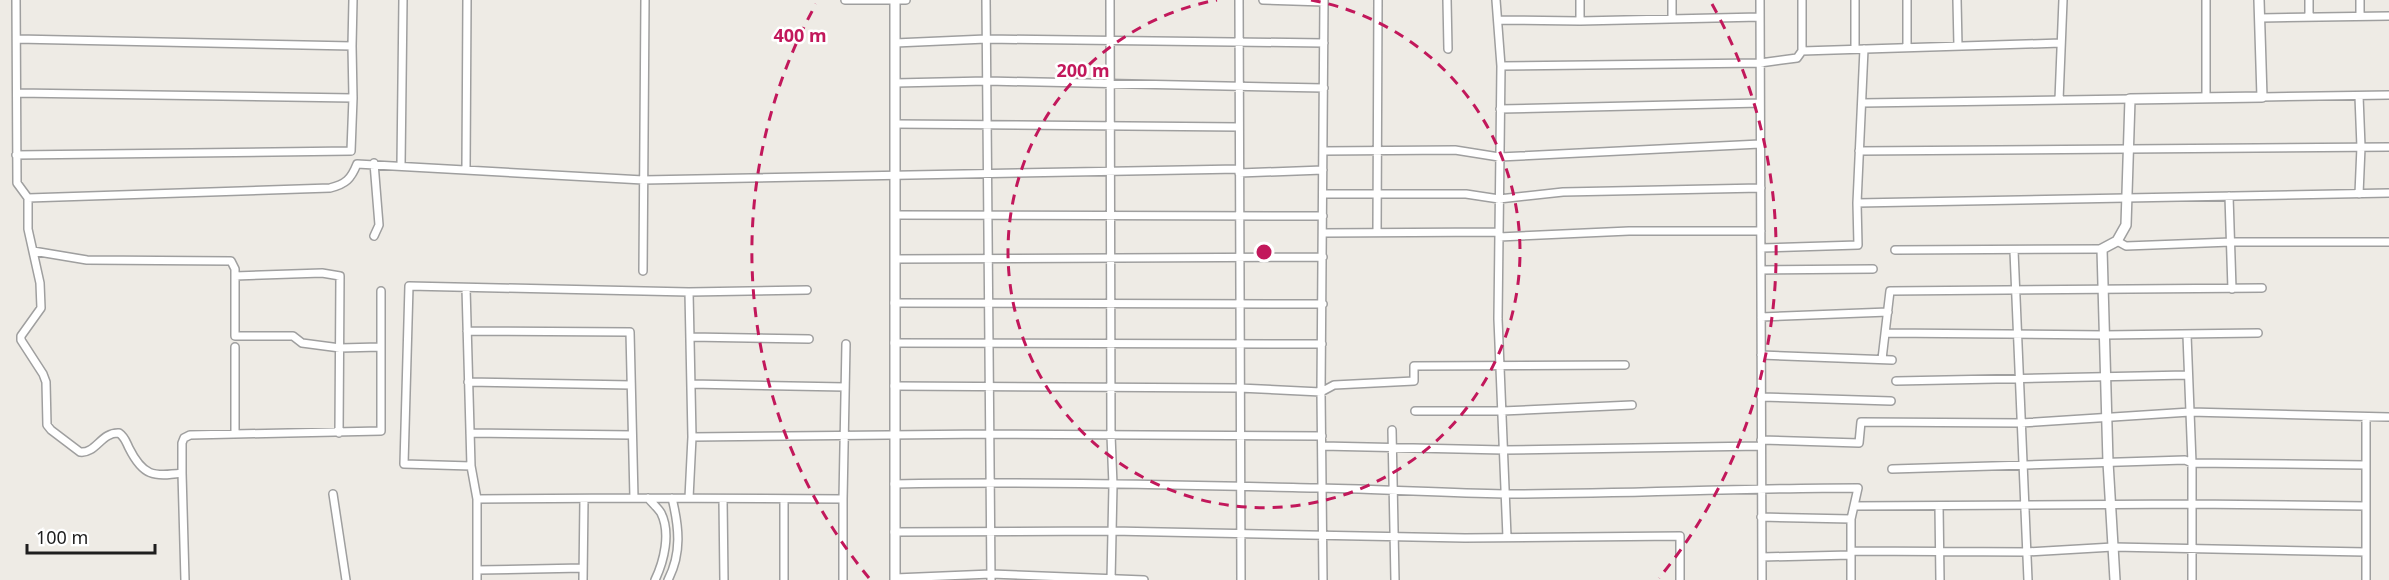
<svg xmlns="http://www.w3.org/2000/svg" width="2389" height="580" viewBox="0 0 2389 580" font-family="'Noto Sans',sans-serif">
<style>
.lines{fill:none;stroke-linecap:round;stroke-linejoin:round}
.minor-casing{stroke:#9f9f9f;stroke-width:10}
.tertiary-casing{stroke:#9f9f9f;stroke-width:12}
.minor{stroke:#fff;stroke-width:7}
.tertiary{stroke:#fff;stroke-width:9}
.ring{fill:none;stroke:#c2185b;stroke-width:3;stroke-dasharray:10 8}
.centre{fill:#c2185b;stroke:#fff;stroke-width:3}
.ring-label{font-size:18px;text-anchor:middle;font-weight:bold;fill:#c2185b;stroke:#fff;stroke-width:5;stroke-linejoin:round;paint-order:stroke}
</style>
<rect width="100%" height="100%" fill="#eeebe5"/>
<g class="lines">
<g class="minor-casing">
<path id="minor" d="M16,0L17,183L28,198V229L40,283L41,308L21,336V340L43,374L46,382L47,425L51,430L80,452C96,454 101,432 119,433C125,437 126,442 129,448C143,476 153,477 182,473
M845,0H906
M986,0L991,580
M1110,0L1111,435L1113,485L1111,580
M1239,0L1241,580
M1263,0L1324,2
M1447,0L1448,49
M1496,0L1501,66L1498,319L1507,537
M1672,0V18
M1760,0L1762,580
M1855,0V49
M1907,0V47
M1957,0L1958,46
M2309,0V17
M2360,0V16
M2260,18L2389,16
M1499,20L1580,21L1760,17
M1580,21V0
M17,39L352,46L353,0
M895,43L986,39L1324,43
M1802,51L2061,43
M1501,66L1760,63L1797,58L1802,51V0
M895,83L987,81L1324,88
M17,93L353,98L352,46
M2262,97L2389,95
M2206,98V0
M2059,100L2063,0
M1862,103L2130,99
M1500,109L1760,103
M895,124L1239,127
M1323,151L1455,150L1499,157L1760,144
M1859,151L2389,147
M16,155L351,151L353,98
M374,163L379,225L374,236
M401,165L403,0
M466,168L467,0
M1239,173L1323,170
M1323,194H1466L1499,199L1563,192L1761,188
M2359,194L2361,147L2359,96
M2229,196L2232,289
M28,198L330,188C346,184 351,179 357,164L643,180L1239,169
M1857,203L2389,193
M895,215L1323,216
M1377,232L1378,0
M1323,233L1499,232
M1499,237L1629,231H1761
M2117,241L2126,246L2231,242H2389
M1761,248L1858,245L1857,203L1864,49
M1895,250L2102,249
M33,251L87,260L231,261L235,269V336H293L302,343L340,348L380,347
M2014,251L2028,580
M895,259L1323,257
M1761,270L1873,269
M643,271L645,0
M235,276L322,273L340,276L339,433
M466,288L471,466L404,464L409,286L689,292L692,437L989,434L1322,436
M689,292L807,290
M894,303L1323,304
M1761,317L1888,312
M467,331L630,332L634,498L477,499L471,466
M1886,333L2104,335L2258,333
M2187,335L2192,463V580
M690,337L809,339
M894,343L1322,344
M1761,355L1892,360
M1882,359L1890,291L2262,288
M1896,381L2187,375
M468,382L631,385
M691,384L845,387
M894,386L1239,388L1321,392L1334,385L1414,381V366L1625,365
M1761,397L1891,401
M1415,411H1502L1632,405
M2366,417V580
M1392,430L1395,580
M470,433L632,435
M235,434V347
M1761,440L1859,443L1861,422L2021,423L2190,412L2389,417
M1322,446L1504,450L1761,446
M1892,469L2185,460L2192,463L2365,465
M894,484C1036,481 1179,485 1320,488C1382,489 1443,493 1504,494C1622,494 1740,488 1858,488L1851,519V580
M333,494L346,580
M634,498L843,499V580
M648,498C652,503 658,508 661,513C671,533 664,561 655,580
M689,498L692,437
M477,499V580
M723,499L724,580
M843,499L846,344
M1854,506L2191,504L2366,506
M1939,506L1940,580
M1761,517L1851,519
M894,532L1112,531L1465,538L1680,536V580
M1851,551L2027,552L2113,547L2366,552
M1762,557L1851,555
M477,570L583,568
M895,578L991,574L1144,580
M185,580L182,473V443L184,438L190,435L381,431V291
M583,580L584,499
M668,580C682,553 679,527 672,498
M784,580V499
M1323,580L1321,392L1324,0"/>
</g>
<g class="tertiary-casing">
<path id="tertiary" d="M895,580V0
M2115,580L2108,462L2102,249L2117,241L2126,225L2130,99L2262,97L2259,0"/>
</g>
<use href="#minor" class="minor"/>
<use href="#tertiary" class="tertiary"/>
</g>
<g class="ring">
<path d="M1311 0A256 256 0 1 1 1217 0"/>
<path d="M869 578A512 512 0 0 1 816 4M1712 4A512 512 0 0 1 1659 578"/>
</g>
<circle cx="1264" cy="252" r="9" class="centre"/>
<g class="ring-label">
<text x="800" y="42">400 m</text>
<text x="1083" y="77">200 m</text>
</g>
<path d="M27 544v9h128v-9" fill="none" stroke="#1e1e1e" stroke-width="3"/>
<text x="36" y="544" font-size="18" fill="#1e1e1e" stroke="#ffffff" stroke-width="4.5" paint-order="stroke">100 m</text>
</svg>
